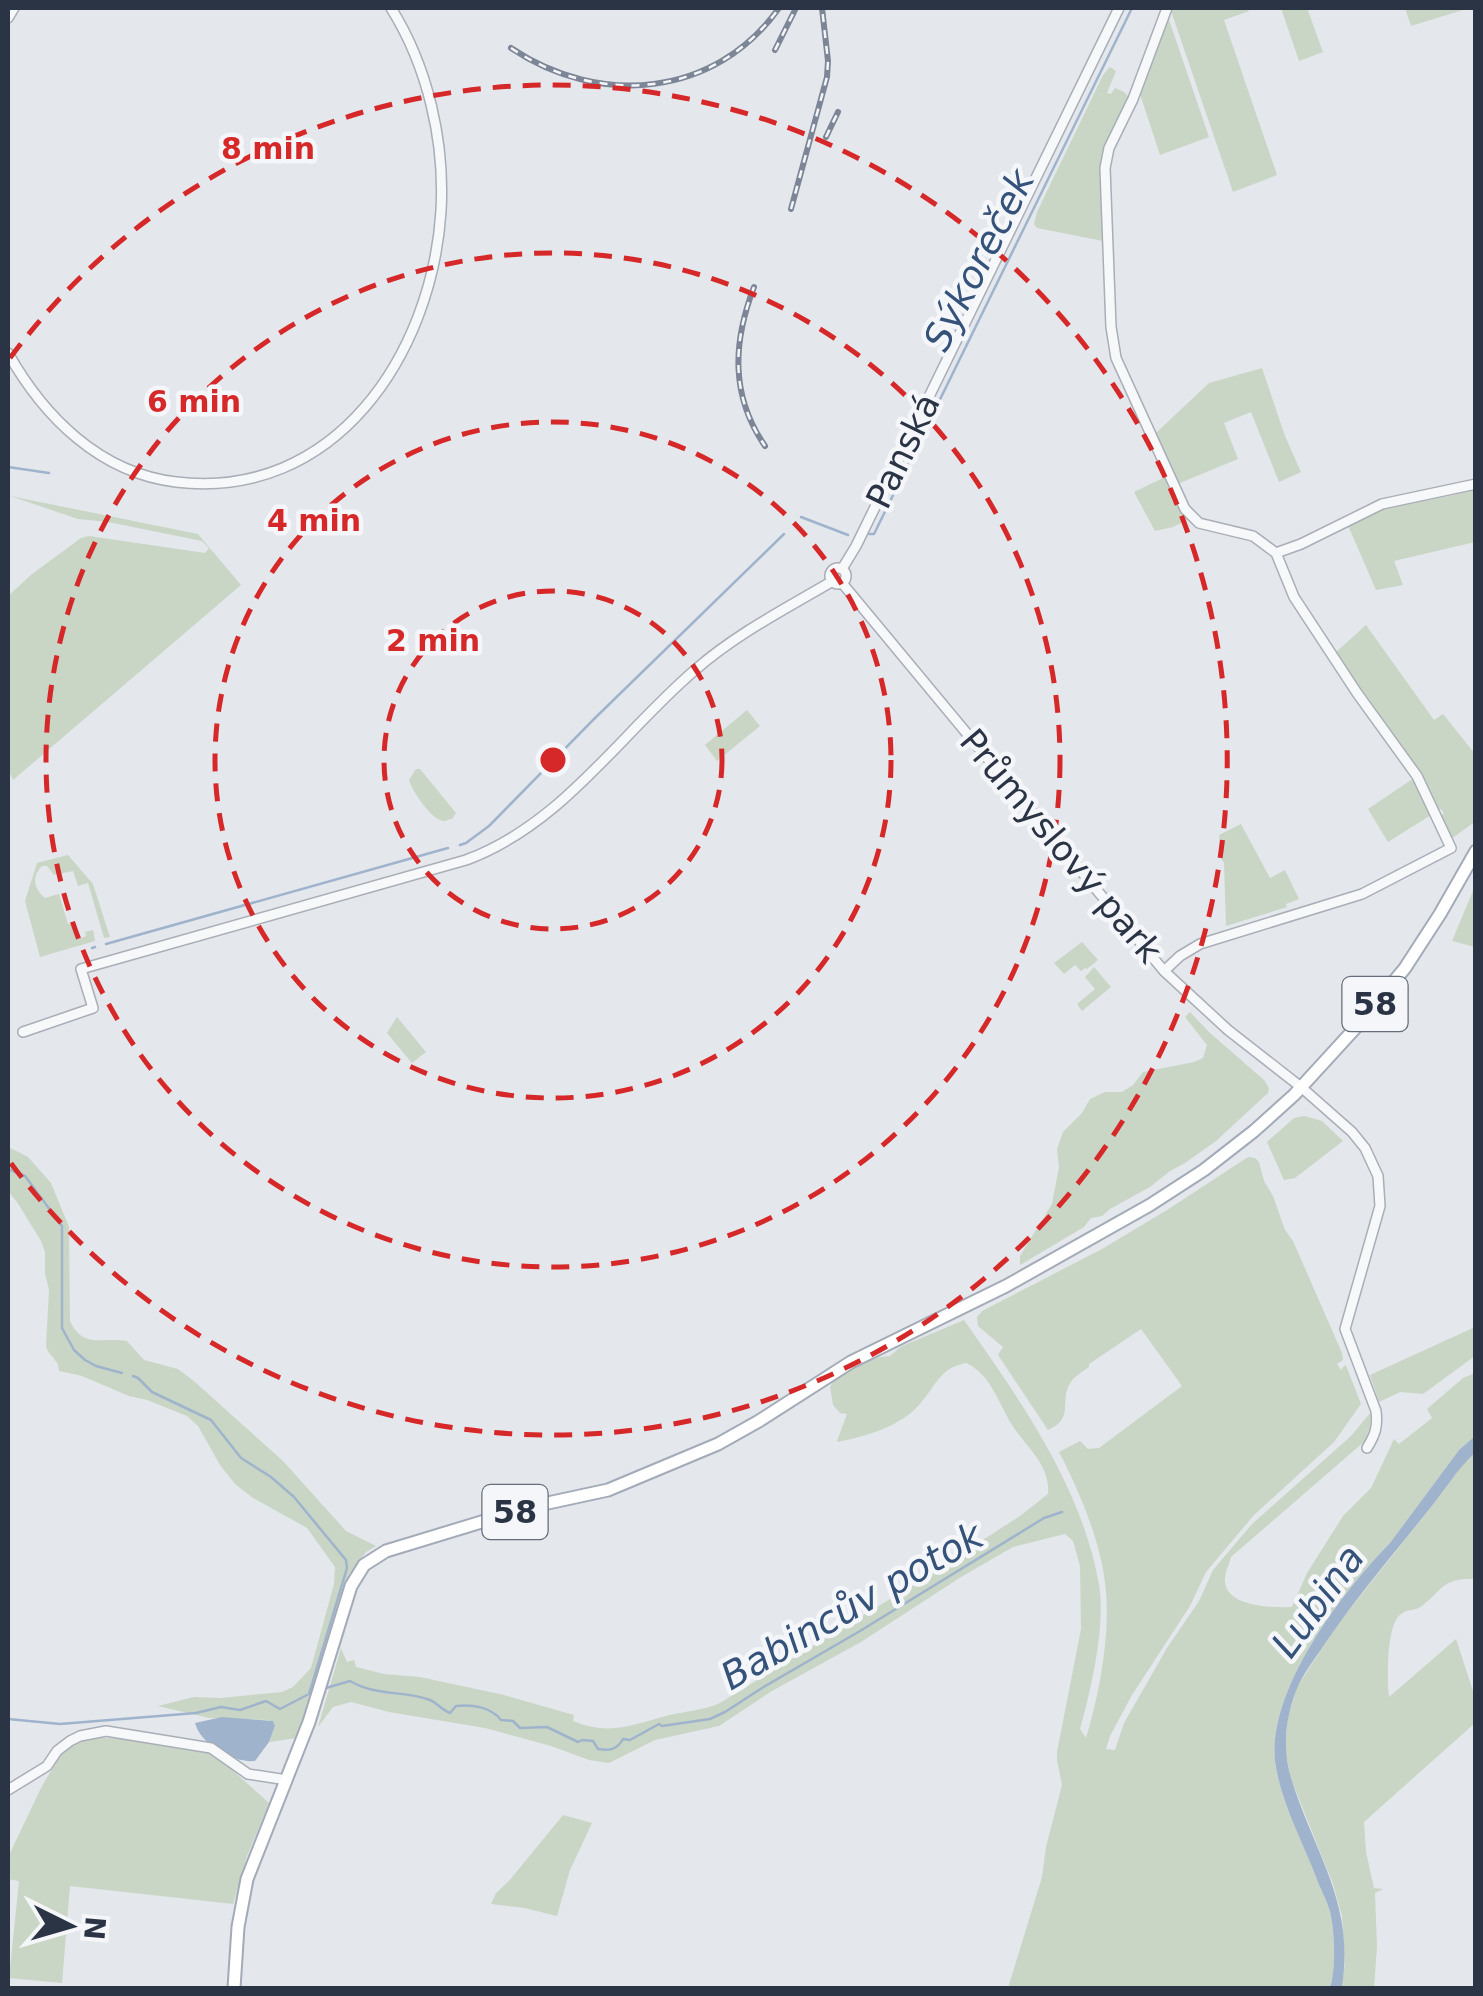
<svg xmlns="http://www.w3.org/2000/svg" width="1483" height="1996" viewBox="0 0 1483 1996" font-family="'DejaVu Sans',sans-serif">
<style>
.green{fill:#c9d6c5}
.water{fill:#9fb4cc}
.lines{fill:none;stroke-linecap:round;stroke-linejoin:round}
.stream{stroke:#9fb4cc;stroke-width:2.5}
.minor-casing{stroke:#a9aeb7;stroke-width:12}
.major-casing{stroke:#a3abb8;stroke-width:15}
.minor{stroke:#f7f8fa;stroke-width:9}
.major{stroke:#fff;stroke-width:11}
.rail-casing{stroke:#7d8696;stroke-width:6}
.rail{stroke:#f4f6f9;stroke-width:2.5;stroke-dasharray:8;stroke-linecap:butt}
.ring{fill:none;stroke:#d62828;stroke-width:5;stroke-dasharray:18 12}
.labels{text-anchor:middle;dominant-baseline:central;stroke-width:9;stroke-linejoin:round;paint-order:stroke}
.shield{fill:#f4f6f9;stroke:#676e7b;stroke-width:2.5}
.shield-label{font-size:32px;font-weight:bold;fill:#2b3445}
.street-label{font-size:35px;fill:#2b3445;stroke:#f4f6f9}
.water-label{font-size:38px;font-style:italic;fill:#34527a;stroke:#f4f6f9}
.centre{fill:#d62828;stroke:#f4f6f9;stroke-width:5}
.ring-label{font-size:30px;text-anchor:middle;font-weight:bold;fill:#d62828;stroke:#f4f6f9;stroke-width:9;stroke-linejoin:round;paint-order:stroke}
</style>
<rect width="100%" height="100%" fill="#e4e7ec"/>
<path class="green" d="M1170,8H1247L1249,11L1224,20L1277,175L1233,192Z
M1281,8H1307L1323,52L1299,61Z
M1405,8H1469L1411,26Z
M1168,17L1209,137L1160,155L1139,91Z
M1110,67L1116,71L1107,93L1111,94L1115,88L1124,92L1130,98C1124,111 1116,122 1110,135C1096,168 1101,206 1103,241L1037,228L1034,224L1037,212L1103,75Z
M1262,368L1285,436L1301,472L1279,482L1251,412L1224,423L1238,459L1175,485L1156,433L1209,383Z
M1165,477L1173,502L1177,504L1187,520L1173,527L1155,531L1134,492Z
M1475,487V542L1394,561L1403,585L1376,590L1347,523L1381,509L1454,495Z
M10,496L198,534L241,585L13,780L8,769V596L32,574L81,538L89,536L205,553L209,548L202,541L108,522L78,519Z
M1366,625L1434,720L1443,714L1475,754L1476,821L1451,839L1439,817L1444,813L1441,809L1437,811L1403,747L1335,653Z
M747,710L760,726L717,761L705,745Z
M416,769H420L456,813L452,819C449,819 446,821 443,821C431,819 412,791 409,780Z
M1414,778L1431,815L1388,842L1368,809Z
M1241,824L1270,878L1285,870L1299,899L1286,904L1287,907L1226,926L1224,862L1222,861L1219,835Z
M68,855L93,884L110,937L104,938L88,883L78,886L73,871L54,875L47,866H42C31,877 34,889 45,898L59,894L68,924L75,922L81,938L86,936L85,932L93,930L95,941L40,957L25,901L37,863Z
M1475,886V947L1452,941Z
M1082,942L1098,960L1087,969L1085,968L1081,971L1075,965L1064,974L1054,963Z
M1094,967L1111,987L1082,1011L1077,1004L1095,989L1085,977Z
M1190,1012L1209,1032L1264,1080L1269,1088L1268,1093L1216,1141L1185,1163L1170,1171L1150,1187L1110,1209L1102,1216L1091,1218L1084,1227L1020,1265V1256L1052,1204L1059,1167L1057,1149L1063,1132L1082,1113L1090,1099L1105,1092H1122L1133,1085L1143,1072L1194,1062L1203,1058L1207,1045L1185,1017Z
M397,1017L426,1052L412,1063L387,1033Z
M1304,1116L1322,1121L1343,1141L1295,1178L1284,1180L1267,1142L1294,1118Z
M8,1147L28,1157L51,1183L69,1227L70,1321C83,1349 102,1337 127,1341L144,1360L178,1369L195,1382L283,1461L346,1531L376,1546L366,1552L349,1574L297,1738L269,1742L275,1726L269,1720L209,1718L158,1706L194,1697L221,1698L282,1692L293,1687L311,1668L334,1584L335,1567L307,1528L253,1498L235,1484L220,1465L198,1426L187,1416L147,1400L129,1396L82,1376L59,1371C59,1359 48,1356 46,1346L49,1290L45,1273V1252L41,1241L17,1202L8,1191Z
M1248,1157L1255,1158L1259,1162L1264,1181L1273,1196L1285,1230L1293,1241L1342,1353L1343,1360L1337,1364L1341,1370L1345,1365L1347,1368L1361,1404L1334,1442L1254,1515L1206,1572L1190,1606L1132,1695L1110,1736L1106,1749L1115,1750L1124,1723L1167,1648L1199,1601L1213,1570L1252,1524L1351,1436L1371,1412L1370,1427L1365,1441L1231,1557C1229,1565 1224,1574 1225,1582C1227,1607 1274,1608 1292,1607L1307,1573L1343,1516L1371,1488L1394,1439L1399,1444L1432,1418L1427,1409L1463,1378L1475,1373V1436L1459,1450L1390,1543C1342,1592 1268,1689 1275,1761C1279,1799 1300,1835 1313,1870C1319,1883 1326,1898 1330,1912C1335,1934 1336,1968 1330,1988H1008L1042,1877L1046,1847L1062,1785L1057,1760V1752L1081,1629L1080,1566L1073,1541L1065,1534L1013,1547L961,1577L861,1642L772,1691L719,1726L655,1740L609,1763L589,1760L551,1746L485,1728L389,1712L351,1702L333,1707L318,1727L341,1648L347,1662L354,1660L356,1667L384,1674L420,1677L504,1695L574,1715L573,1721C610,1736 631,1725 666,1716C685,1711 702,1711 720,1703L908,1588L1020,1516L1048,1494C1051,1466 1026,1447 1012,1425C999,1404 990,1373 966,1363C936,1368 934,1393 913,1411C892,1429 865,1436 838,1442L837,1441L847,1414L840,1413L833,1405L830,1387L834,1380L873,1358L890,1356L900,1347L964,1320C1020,1400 1082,1486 1099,1585C1106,1623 1091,1691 1080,1729L1086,1738C1099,1696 1110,1636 1106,1592C1103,1547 1080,1492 1059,1452L1080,1441L1088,1449L1099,1448L1182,1386L1141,1329L1089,1364V1367C1082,1372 1073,1377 1069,1385C1060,1402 1074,1419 1048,1430L998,1355L1003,1347L978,1326L977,1317L982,1311L1102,1249L1167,1210Z
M1475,1327V1356L1423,1394L1400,1392L1379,1402L1370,1375Z
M1475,1453V1579C1443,1578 1445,1587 1422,1606C1415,1611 1407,1609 1401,1614C1386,1624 1387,1681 1389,1697L1456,1639L1475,1697V1723L1364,1822L1366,1852L1374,1888L1383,1889L1375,1893L1377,1947L1374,1988H1341L1345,1964L1342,1916L1333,1884L1291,1779L1285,1749L1288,1717L1297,1687L1337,1625L1436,1501L1462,1465Z
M84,1737L129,1739L210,1750L269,1803L247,1856L233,1904L70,1886L62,1983L9,1978L19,1881L8,1879V1862L10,1853L42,1786L60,1756L72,1744Z
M563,1815L592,1823L570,1870L557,1916L524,1908L491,1904L496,1893L509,1881Z"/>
<path class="water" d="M1475,1436V1453C1456,1470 1444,1492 1427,1512C1392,1556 1355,1599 1324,1645C1314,1660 1302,1675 1296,1691C1285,1720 1282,1751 1292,1781C1315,1854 1355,1904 1342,1986L1341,1988H1330C1336,1968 1335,1933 1330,1912C1327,1900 1320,1888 1316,1877C1302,1840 1280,1801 1275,1761C1268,1689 1342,1592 1390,1543L1459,1450Z
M222,1717L273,1721L275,1726L269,1742L255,1761C233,1763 201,1745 195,1723Z"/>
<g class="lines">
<path class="stream" d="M8,467L49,473
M801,517L848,535
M869,534H874L1132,8
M460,845L466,843L489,826L594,719L784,534
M106,944L448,848
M92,948L95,947
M8,1169L25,1176L62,1226V1328L74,1350L85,1360L96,1366L122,1373
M133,1376L138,1378L152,1392L211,1420L241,1458L271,1477L294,1497L346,1560L347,1568L309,1694
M326,1688L350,1681C377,1697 404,1690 430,1700C437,1703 442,1710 450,1713L456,1706C472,1704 491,1707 501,1720L513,1721L520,1728L547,1727L578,1742L582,1740L593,1741L598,1749C609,1751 617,1750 623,1739L630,1740L659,1724L662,1726L710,1719L725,1712L762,1688L860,1631L1044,1518L1062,1512
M8,1719L60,1724L196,1713L221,1707L240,1710L266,1701L280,1709L307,1695"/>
<g class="minor-casing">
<path id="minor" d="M8,18L14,8
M8,353C44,417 100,473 176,482C335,501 432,354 441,211C445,142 428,67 391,8
M1276,553L1301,544L1382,504L1476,484
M830 576a8 8 0 1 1 16 0a8 8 0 1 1-16 0Z
M842,569L856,546L1119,8
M842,583L1164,971L1228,1030L1301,1087L1352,1132L1365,1148L1378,1176L1380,1206L1345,1329L1376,1411C1378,1427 1375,1435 1367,1448
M1164,971L1180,956L1200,944L1362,894L1451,848L1417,776L1357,693L1294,597L1276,553L1253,536L1199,523L1185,509L1116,358L1111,327L1105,168L1109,148L1133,99L1167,8
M23,1032L93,1008L81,969L466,860C563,824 619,735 695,670C736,634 785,609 831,582
M8,1790L47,1766L57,1751L70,1741L80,1736L106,1731L211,1748L248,1774L287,1780"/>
</g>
<g class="major-casing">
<path id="major" d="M234,1988L238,1927L247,1879L309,1722L351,1586L364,1565L386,1551L534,1506L608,1490L718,1444L759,1421L851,1362L1006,1286L1150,1205L1204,1170L1254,1131L1294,1095L1359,1024L1405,968L1440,914L1476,851"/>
</g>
<use href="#minor" class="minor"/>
<use href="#major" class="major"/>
<g class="rail-casing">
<path id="rail" d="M511,48C599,107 715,98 779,8
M775,50L796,8
M826,137L838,112
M791,209L827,77L828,61L822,8
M754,287C733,342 730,395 765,446"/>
</g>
<use href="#rail" class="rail"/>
</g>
<g class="ring">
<circle cx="553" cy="760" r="169"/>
<circle cx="553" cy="760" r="338"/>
<circle cx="553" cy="760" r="507"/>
<path d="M10 358A675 675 0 1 1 10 1162"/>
</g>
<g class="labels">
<g class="shield">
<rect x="1342.5" y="977" width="65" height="54" rx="8"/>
<rect x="482.5" y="1485" width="65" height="54" rx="8"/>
</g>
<g class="shield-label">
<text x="1375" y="1004">58</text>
<text x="515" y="1512">58</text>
</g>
<g class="street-label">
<text transform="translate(903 451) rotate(-64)">Panská</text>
<text transform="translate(1061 846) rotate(50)">Průmyslový park</text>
</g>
<g class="water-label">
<text transform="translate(979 260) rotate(-63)">Sýkoreček</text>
<text transform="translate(1318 1601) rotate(-54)">Lubina</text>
<text transform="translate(852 1606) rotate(-30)">Babincův potok</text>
</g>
</g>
<circle cx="553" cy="760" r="15" class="centre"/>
<g class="ring-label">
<text x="268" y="159">8 min</text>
<text x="194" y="412">6 min</text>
<text x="314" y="531">4 min</text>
<text x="433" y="651">2 min</text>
</g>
<rect width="1483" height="1996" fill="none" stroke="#2b3445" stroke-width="20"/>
<g transform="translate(70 1926) rotate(95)" stroke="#f4f6f9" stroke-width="8" paint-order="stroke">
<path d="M0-8L18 38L0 25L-18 38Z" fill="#2b3445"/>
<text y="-15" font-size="28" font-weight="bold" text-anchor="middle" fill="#2b3445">N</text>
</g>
</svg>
